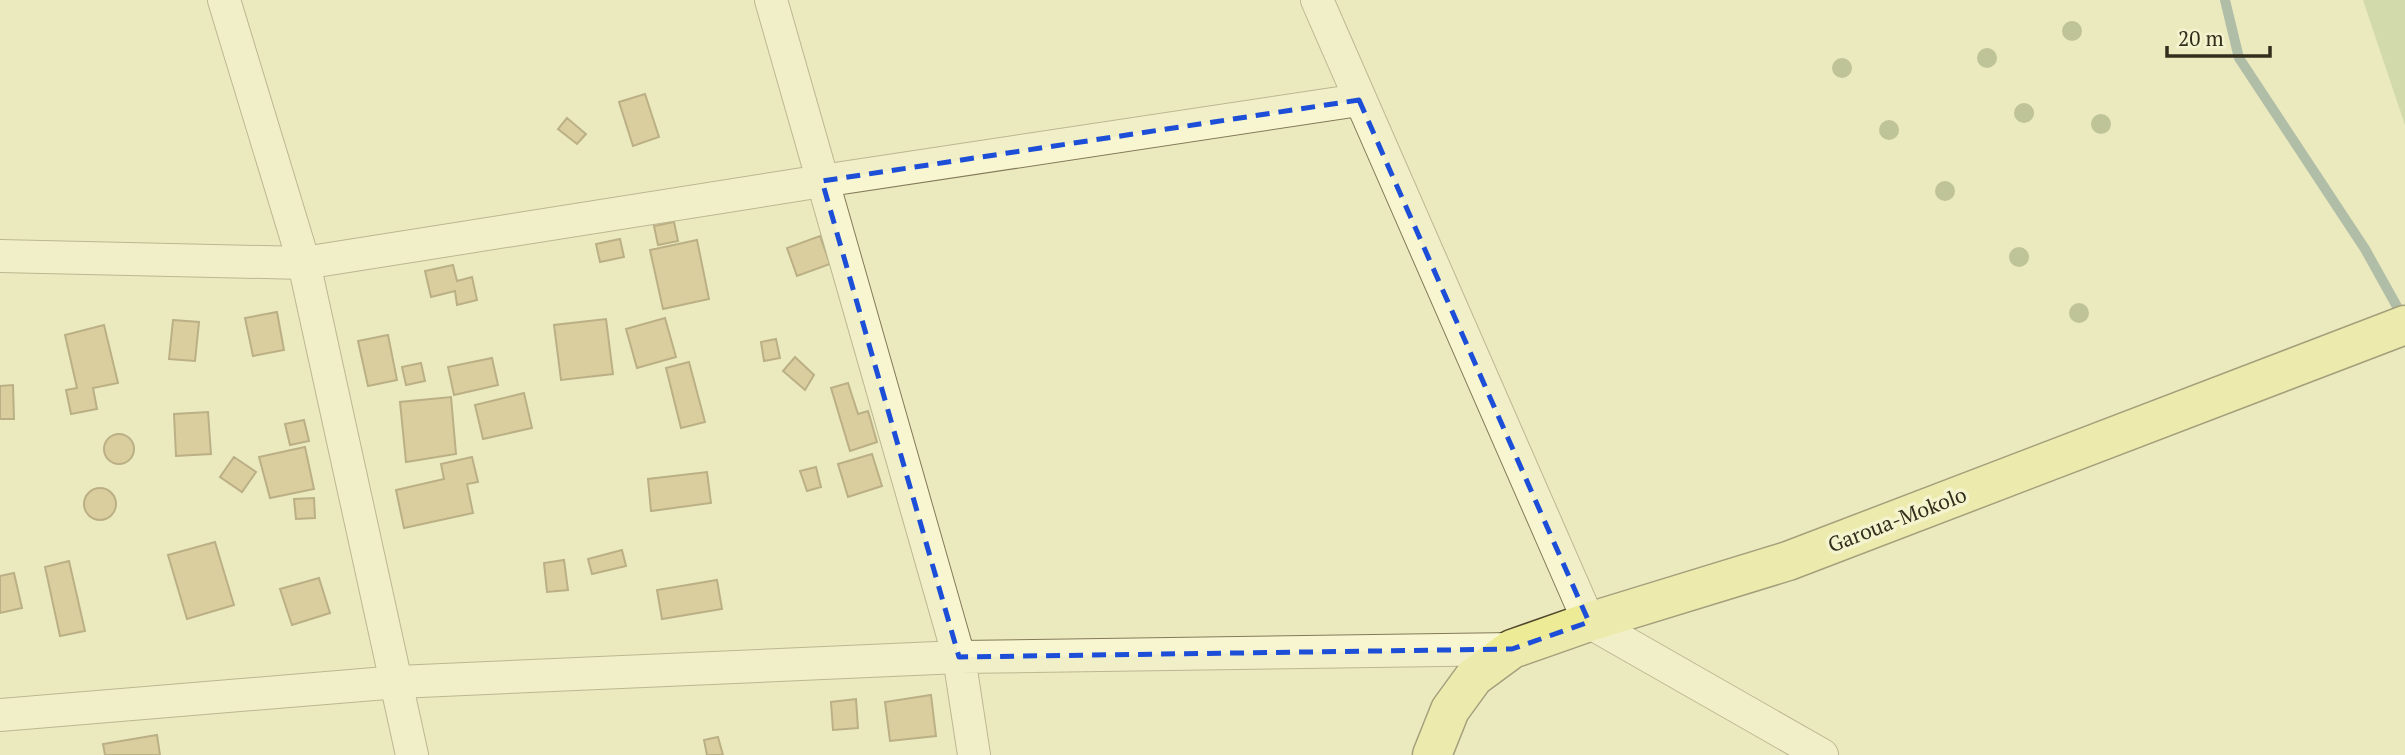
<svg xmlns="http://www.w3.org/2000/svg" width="2405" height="755" viewBox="0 0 2405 755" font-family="'PT Serif',serif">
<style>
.green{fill:#b4c893}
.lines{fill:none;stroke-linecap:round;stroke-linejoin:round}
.stream{stroke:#6a898a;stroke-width:10}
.building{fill:#c8ae76;stroke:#816b3f;stroke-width:2}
.minor-casing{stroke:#837a58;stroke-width:34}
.primary-casing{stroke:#50472c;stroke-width:41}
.minor{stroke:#f7f6d1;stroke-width:32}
.primary{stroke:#eeeb97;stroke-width:38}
.tree{fill:#899469}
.marked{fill:none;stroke:#1d4ed8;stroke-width:5;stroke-dasharray:14 9;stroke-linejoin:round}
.labels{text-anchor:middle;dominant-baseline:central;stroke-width:7;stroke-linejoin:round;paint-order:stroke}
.street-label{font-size:21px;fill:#332d1c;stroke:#f3f3ce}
</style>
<rect width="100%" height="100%" fill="#ebeabf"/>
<path class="green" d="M2363,0H2405V125Z"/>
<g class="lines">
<path class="stream" d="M2225,0L2239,58L2365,249L2404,319"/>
</g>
<path class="building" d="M645,94L659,137L633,146L619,102Z
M567,118L586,134L577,144L558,129Z
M674,222L678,241L658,245L654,226Z
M820,236L830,264L797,276L787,248Z
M620,239L624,257L600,262L596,244Z
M697,240L709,299L663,309L650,250Z
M453,265L457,281L472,277L477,300L457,305L455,291L431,297L425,271Z
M277,312L284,350L253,356L245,318Z
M665,318L676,357L637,368L626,329Z
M606,319L613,374L561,380L554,325Z
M173,320L199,322L195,361L169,359Z
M104,325L118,383L93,388L97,409L71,414L66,390L77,388L65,335Z
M388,335L397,380L368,386L358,341Z
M776,339L780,358L764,361L761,342Z
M795,357L814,375L805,390L783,371Z
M492,358L498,385L454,395L448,367Z
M689,362L705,422L681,428L666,368Z
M421,363L425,381L406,385L402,367Z
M848,383L858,414L868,411L877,442L850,451L831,388Z
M13,385L14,419H0V386Z
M524,393L532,428L483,439L475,405Z
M451,397L456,454L406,462L400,402Z
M208,412L211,454L176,456L174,414Z
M304,420L309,441L290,445L285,424Z
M104 449a15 15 0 1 1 30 0a15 15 0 1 1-30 0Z
M305,447L314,489L270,498L259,457Z
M872,454L882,486L848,497L838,464Z
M234,457L256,472L242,492L220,477Z
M472,457L478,482L467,484L473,513L404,528L396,490L444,479L441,464Z
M816,467L821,487L807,491L800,471Z
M707,472L711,503L651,511L648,479Z
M84 504a16 16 0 1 1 32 0a16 16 0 1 1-32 0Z
M314,498L315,518L296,519L294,499Z
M215,542L234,605L187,619L168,555Z
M622,550L626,566L592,574L588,559Z
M564,560L568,590L547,592L544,563Z
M69,561L85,631L60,636L45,567Z
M14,573L22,608L0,613V576Z
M319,578L330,613L292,625L280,589Z
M717,580L722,609L662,619L657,590Z
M931,695L936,736L890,741L885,702Z
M856,699L858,728L833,730L831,702Z
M157,735L160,755H105L103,744Z
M718,737L723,755H707L704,740Z"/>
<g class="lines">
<g class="minor-casing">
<path id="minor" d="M224,0L304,263L412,755
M771,0L959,657L974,755
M1317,0L1589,622L1822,755
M0,256L304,263L822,181L1359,100
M0,715L398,682L959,657L1512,649"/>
</g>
<g class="primary-casing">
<path id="primary" d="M1432,755L1450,710L1474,677L1512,649L1589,622L1788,561L2405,325"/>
</g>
<use href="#minor" class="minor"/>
<use href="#primary" class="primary"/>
</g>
<g class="tree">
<circle cx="2072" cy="31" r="10"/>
<circle cx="1987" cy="58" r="10"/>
<circle cx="1842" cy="68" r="10"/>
<circle cx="2024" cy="113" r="10"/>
<circle cx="2101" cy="124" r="10"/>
<circle cx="1889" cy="130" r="10"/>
<circle cx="1945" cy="191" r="10"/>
<circle cx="2019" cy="257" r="10"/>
<circle cx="2079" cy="313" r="10"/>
</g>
<path d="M0 0H2405V755H0ZM1359,100L1589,622L1512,649L959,657L822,181Z" fill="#ebeabf" fill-opacity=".55" fill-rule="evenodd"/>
<path class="marked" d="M1359,100L1589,622L1512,649L959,657L822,181Z"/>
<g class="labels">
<g class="street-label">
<text transform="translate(1897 519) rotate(-21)">Garoua-Mokolo</text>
</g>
</g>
<path d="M2167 46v10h103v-10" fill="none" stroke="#332d1c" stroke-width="3.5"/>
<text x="2178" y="46" font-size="21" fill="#332d1c" stroke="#f3f3ce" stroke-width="5" paint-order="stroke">20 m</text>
</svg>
